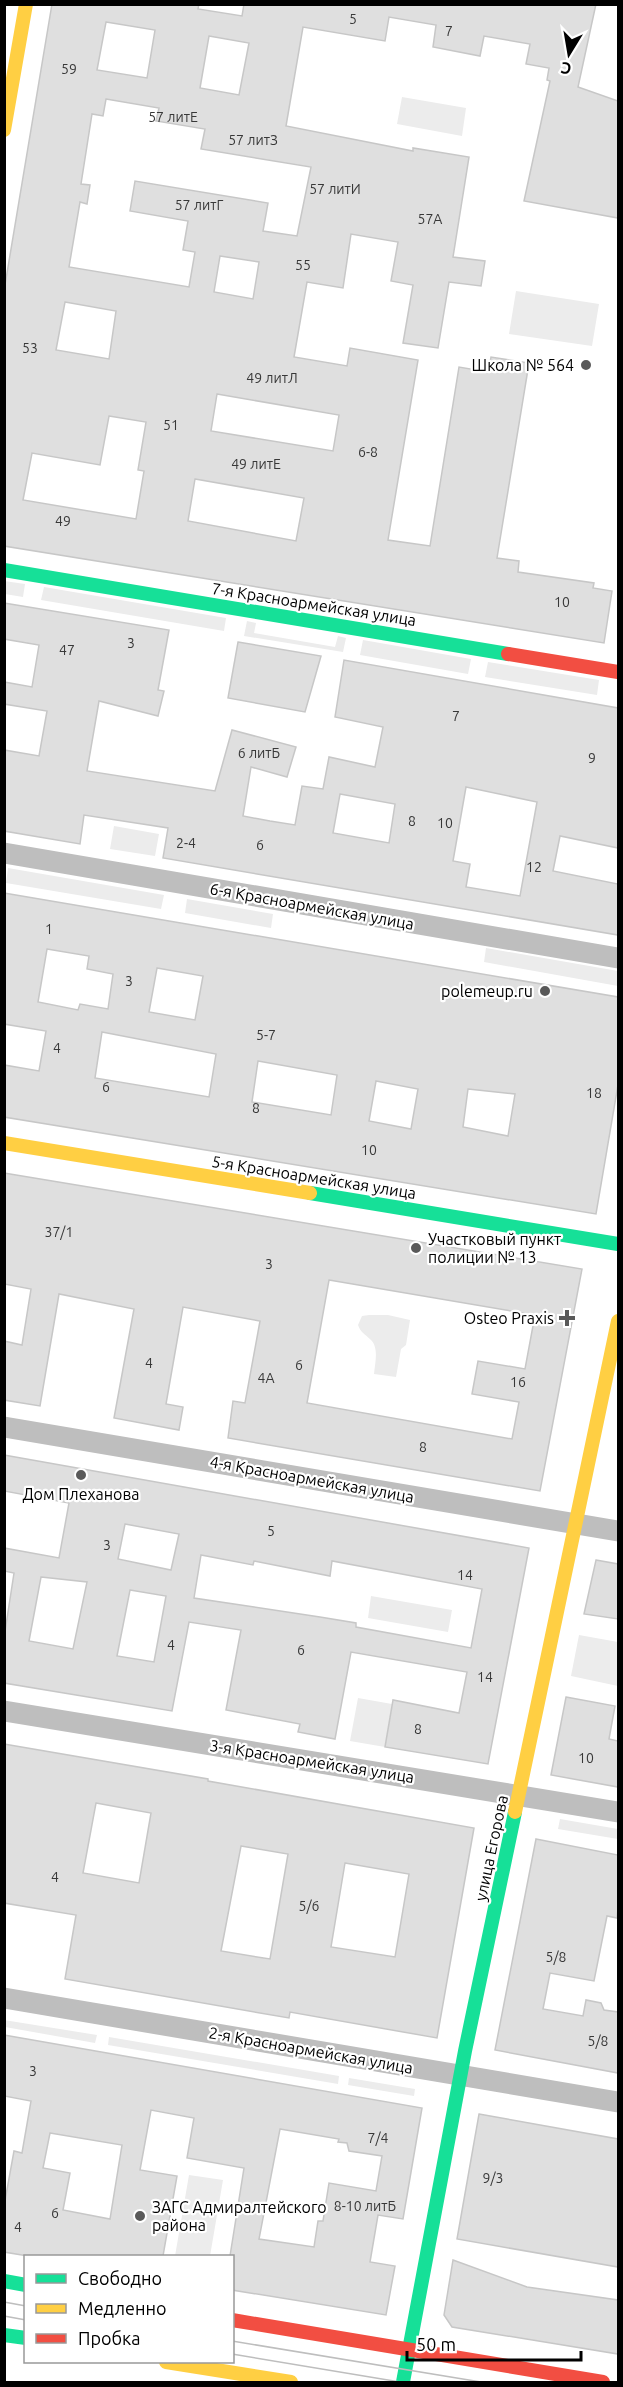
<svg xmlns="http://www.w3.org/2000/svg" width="623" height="2387" viewBox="0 0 623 2387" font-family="Ubuntu,sans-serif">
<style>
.green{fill:#ececec}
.building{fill:#dfdfdf;stroke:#c7c7c7;stroke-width:1.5;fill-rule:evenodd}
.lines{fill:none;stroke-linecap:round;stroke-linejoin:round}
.street{stroke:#bebebe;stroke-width:21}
.fast{stroke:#16e098;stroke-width:14}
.slow{stroke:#ffcf43;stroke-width:14}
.jam{stroke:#f24e42;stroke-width:14}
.tram{stroke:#bebebe;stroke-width:1.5}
.poi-dot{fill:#595959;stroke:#fff;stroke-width:2}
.labels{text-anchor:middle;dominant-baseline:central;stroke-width:4.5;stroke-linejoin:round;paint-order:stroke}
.number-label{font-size:14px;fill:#383838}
.poi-label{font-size:16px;fill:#000;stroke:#fff;text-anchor:end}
.street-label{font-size:16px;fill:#000;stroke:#fff}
</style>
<rect width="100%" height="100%" fill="#fff"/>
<path class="green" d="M402,97L466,108L462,136L397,124Z
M516,291L599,304L592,346L509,334Z
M4,581L25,584L23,597L5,594Z
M44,587L226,618L224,631L41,600Z
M247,621L256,623L254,633L335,647L338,636L346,638L343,652L244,636Z
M363,640L471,659L468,674L360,655Z
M488,662L599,680L597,695L485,677Z
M114,826L159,834L155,856L110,849Z
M8,868L164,895L161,909L6,883Z
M187,899L273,914L271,928L185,913Z
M486,948L618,971V986L484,962Z
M369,1315H388L410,1320L406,1345L401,1349L396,1377L374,1374C375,1363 379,1348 371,1340C365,1334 361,1333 358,1325L362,1316Z
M371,1596L452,1610L448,1632L368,1618Z
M579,1635L618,1642V1686L571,1676Z
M358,1698L392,1704L385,1747L350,1741Z
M560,1819L618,1829V1839L558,1829Z
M4,2020L97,2035L95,2043L5,2027Z
M109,2037L339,2076L338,2084L108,2045Z
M349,2078L415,2089L414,2096L348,2085Z
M189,2175L223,2180L210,2256H175Z"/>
<path class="building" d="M52,4H199L198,9L242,16L244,4H596L578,87L618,101V218L524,201L550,81L547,80L549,68L526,64L530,44L484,36L480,56L433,47L436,25L389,17L385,41L303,27L286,126L413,151V148L469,157L453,257L485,261L481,286L449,282L438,348L403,343L413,285L391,281L398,242L351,234L343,288L307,282L294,357L347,366L350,348L418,360L388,540L430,546L459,367L488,372L491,357L529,363L497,558L519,561L518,572L594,583L593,588L612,591L604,643L4,546V291ZM106,22L155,30L147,78L97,70ZM209,36L249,43L239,95L200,88ZM106,99L159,108L156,121L205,129L201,149L311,167L297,236L263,231L268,203L135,181L130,211L188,221L183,250L195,252L189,287L69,267L80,202L87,204L90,185L81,184L92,114L103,116ZM220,256L259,262L253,299L214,292ZM65,302L116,311L109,359L56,350ZM217,394L339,415L333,451L211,431ZM109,416L146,422L138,470L144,471L136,519L23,500L32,453L100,465ZM195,479L304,498L296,541L188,521Z
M4,603L169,630L158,690L164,691L158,716L99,701L87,771L215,791L232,730L296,747L287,777L251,767L243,816L270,821L295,825L302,786L323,789L329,757L375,767L383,727L335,717L344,660L618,708V848L560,836L553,871L618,884V935L163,858L168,828L84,815L80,844L4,831V750L39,756L47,711L4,704V682L32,687L39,645L4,639ZM466,787L537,802L520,896L466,887L470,864L453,861ZM340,794L395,804L389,843L333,833Z
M238,642L321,656L305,712L228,698Z
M4,893L618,997V1085L596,1214L4,1117V1065L39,1071L46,1031L4,1024ZM47,949L89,956L87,969L113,974L108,1009L80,1004L78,1010L38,1002ZM157,968L203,976L195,1020L149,1012ZM102,1032L216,1054L209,1097L95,1078ZM258,1061L337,1075L331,1115L252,1102ZM376,1081L418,1089L411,1129L369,1121ZM468,1089L515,1094L508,1136L463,1127Z
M4,1173L582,1269L540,1491L228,1438L233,1401L245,1403L260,1321L183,1307L166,1404L183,1407L179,1430L114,1418L134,1309L59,1294L40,1406L4,1400V1341L22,1345L31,1289L4,1284ZM329,1280L535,1315L525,1369L478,1361L472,1394L519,1402L512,1439L307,1403Z
M4,1455L529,1548L488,1764L385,1747L393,1700L459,1713L467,1672L351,1652L335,1739L298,1732L300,1724L226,1710L241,1630L189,1622L172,1711L4,1683V1638L14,1573L4,1571V1548L59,1558L69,1503L4,1491ZM125,1524L179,1534L171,1570L118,1559ZM201,1555L253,1565L254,1561L330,1576L332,1561L482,1589L471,1648L356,1627V1623L320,1617L194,1598ZM41,1577L87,1582L73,1649L29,1641ZM130,1590L166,1596L154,1662L117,1656Z
M596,1560L618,1564V1619L584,1614Z
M566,1697L615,1706L609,1739L618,1741V1787L551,1775Z
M4,1744L208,1779V1781L474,1828L437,2038L290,2012L289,2018L65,1979L76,1915L4,1903ZM96,1803L151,1813L139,1883L83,1873ZM241,1846L288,1854L270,1959L221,1951ZM345,1863L409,1874L395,1957L331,1947Z
M536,1839L618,1855V1908L617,1918L607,1916L594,1981L550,1973L543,2009L583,2016L586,2000L601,2003L604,2010L618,2012V2073L495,2050Z
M4,2035L422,2108L403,2219L378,2215L370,2262L395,2266L386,2315L232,2290V2256H230L244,2168L187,2158L194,2118L151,2110L140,2170L177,2176L163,2256H28L4,2252V2206L14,2151L22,2153L31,2101L4,2096ZM280,2129L339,2139L338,2142L347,2143L349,2151L382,2156L376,2191L329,2183L323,2221H318L314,2247L259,2239ZM50,2133L122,2145L110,2219L63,2210L70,2173L43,2168Z
M479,2114L618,2139V2267L457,2239Z
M453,2260L527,2287L618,2300V2354L452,2327L444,2315Z"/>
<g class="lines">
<path class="street" d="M4,853L618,958
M4,1427L618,1531
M4,1711L618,1812
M4,1998L618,2102"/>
<path class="fast" d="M4,570L508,654
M310,1193L618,1244
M4,2281L26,2285
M4,2335L26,2338
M403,2382L465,2051L515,1812"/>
<path class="slow" d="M4,130L26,4
M4,1143L310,1193
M515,1812L618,1321
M166,2362L291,2382"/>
<path class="jam" d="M508,654L618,672
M232,2320L603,2382"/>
<path class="tram" d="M4,2302L26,2306
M4,2316L26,2320
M232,2341L481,2382
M232,2354L400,2382"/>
</g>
<g class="poi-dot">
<circle cx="586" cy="365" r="6"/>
<circle cx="545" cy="991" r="6"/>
<circle cx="416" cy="1248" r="6"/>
<path d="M564 1309h6v6h6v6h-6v6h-6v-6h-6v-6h6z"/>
<circle cx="81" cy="1475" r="6"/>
<circle cx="140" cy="2216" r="6"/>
</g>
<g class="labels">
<g class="number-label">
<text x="353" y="19">5</text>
<text x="449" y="31">7</text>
<text x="69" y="69">59</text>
<text x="173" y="117">57 литЕ</text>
<text x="253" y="140">57 литЗ</text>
<text x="335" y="189">57 литИ</text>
<text x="199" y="205">57 литГ</text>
<text x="430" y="219">57А</text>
<text x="303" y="265">55</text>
<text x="30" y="348">53</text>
<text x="272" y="378">49 литЛ</text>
<text x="171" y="425">51</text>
<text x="368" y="452">6-8</text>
<text x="256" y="464">49 литЕ</text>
<text x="63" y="521">49</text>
<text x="562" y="602">10</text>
<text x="131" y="643">3</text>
<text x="67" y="650">47</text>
<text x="456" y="716">7</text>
<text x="259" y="753">6 литБ</text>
<text x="592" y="758">9</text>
<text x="412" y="821">8</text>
<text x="445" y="823">10</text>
<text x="186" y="843">2-4</text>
<text x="260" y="845">6</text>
<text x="534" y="867">12</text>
<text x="49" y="929">1</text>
<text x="129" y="981">3</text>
<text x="266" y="1035">5-7</text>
<text x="57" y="1048">4</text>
<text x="106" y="1087">6</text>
<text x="594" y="1093">18</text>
<text x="256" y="1108">8</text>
<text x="369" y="1150">10</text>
<text x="59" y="1232">37/1</text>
<text x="269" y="1264">3</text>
<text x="149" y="1363">4</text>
<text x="299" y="1365">6</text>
<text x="266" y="1378">4А</text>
<text x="518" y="1382">16</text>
<text x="423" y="1447">8</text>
<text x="271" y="1531">5</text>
<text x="107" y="1545">3</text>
<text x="465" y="1575">14</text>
<text x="171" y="1645">4</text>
<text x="301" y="1650">6</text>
<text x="485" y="1677">14</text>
<text x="418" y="1729">8</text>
<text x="586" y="1758">10</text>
<text x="55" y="1877">4</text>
<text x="309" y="1906">5/6</text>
<text x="556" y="1957">5/8</text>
<text x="598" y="2041">5/8</text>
<text x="33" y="2071">3</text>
<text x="378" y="2138">7/4</text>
<text x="493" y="2178">9/3</text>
<text x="365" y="2206">8-10 литБ</text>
<text x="55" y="2213">6</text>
<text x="18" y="2227">4</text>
</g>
<g class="poi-label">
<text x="574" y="365">Школа № 564</text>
<text x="533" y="991">polemeup.ru</text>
<text x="428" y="1239" text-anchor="start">Участковый пункт<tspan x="428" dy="18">полиции № 13</tspan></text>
<text x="554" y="1318">Osteo Praxis</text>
<text x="81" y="1494" text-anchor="middle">Дом Плеханова</text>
<text x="152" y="2207" text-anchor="start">ЗАГС Адмиралтейского<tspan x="152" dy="18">района</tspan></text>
</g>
<g class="street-label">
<text transform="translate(314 604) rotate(9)">7-я Красноармейская улица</text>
<text transform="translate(312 906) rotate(10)">6-я Красноармейская улица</text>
<text transform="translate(314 1177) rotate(9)">5-я Красноармейская улица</text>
<text transform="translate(312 1479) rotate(10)">4-я Красноармейская улица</text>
<text transform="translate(312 1761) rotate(9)">3-я Красноармейская улица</text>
<text transform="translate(491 1848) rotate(-78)">улица Егорова</text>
<text transform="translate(311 2050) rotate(10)">2-я Красноармейская улица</text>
</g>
</g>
<rect width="623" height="2387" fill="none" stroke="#000000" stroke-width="12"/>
<rect x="24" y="2255" width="210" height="108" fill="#ffffff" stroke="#999999" stroke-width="1.5"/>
<rect x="36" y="2274" width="30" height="9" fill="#16e098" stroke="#999999" stroke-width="1.5"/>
<text x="78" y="2285" font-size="18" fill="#000000">Свободно</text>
<rect x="36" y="2304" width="30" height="9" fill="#ffcf43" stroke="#999999" stroke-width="1.5"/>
<text x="78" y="2315" font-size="18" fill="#000000">Медленно</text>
<rect x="36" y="2334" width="30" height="9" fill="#f24e42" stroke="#999999" stroke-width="1.5"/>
<text x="78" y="2345" font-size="18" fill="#000000">Пробка</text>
<g transform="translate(569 54) rotate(191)" stroke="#ffffff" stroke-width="4.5" paint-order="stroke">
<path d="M0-4.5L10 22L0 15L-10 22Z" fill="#000000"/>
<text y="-9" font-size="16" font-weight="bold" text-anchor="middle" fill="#000000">С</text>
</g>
<path d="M407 2351v9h174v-9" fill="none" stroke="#000000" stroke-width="3"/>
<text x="416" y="2351" font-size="18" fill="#000000" stroke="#ffffff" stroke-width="4.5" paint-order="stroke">50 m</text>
</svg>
